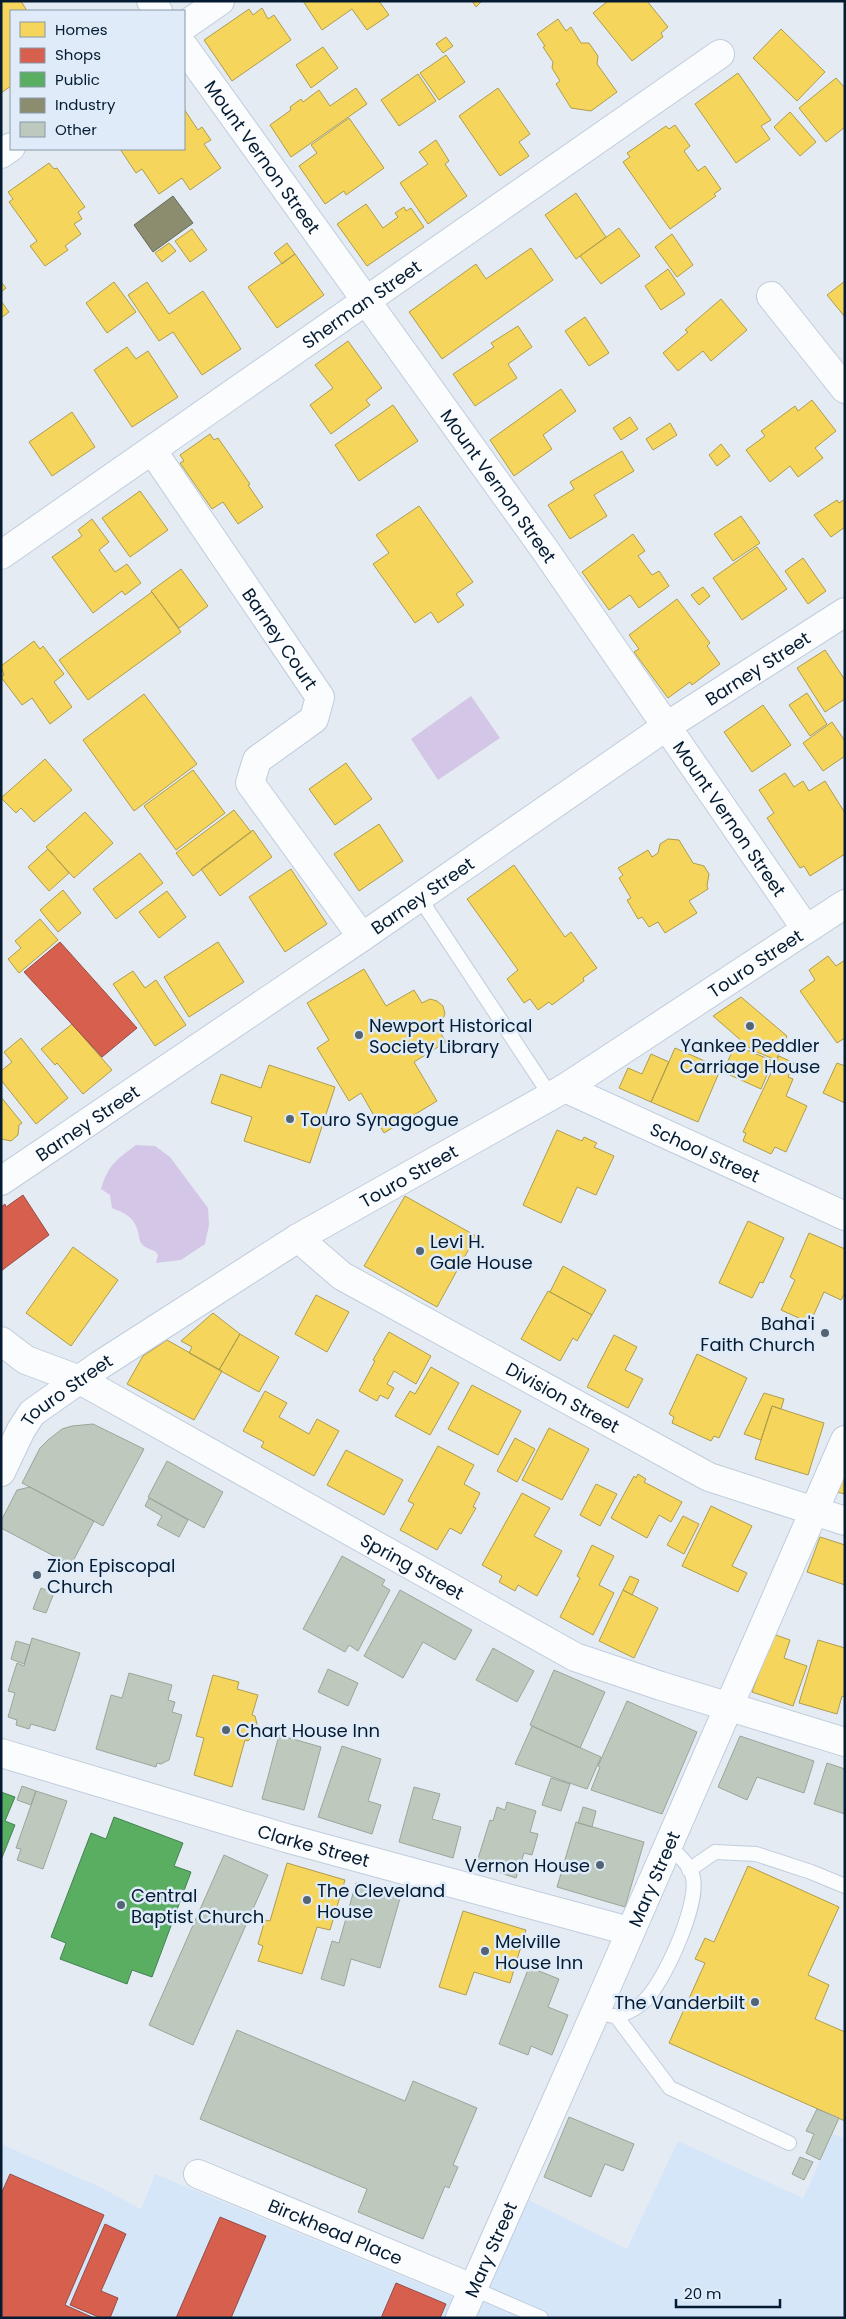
<svg xmlns="http://www.w3.org/2000/svg" width="846" height="2319" viewBox="0 0 846 2319" font-family="Poppins,sans-serif">
<style>
.built{fill:#d5e6f9}
.green{fill:#d4c6e6}
.homes{fill:#f6d55c;stroke:#ad9d4f}
.shops{fill:#d6604d;stroke:#974b45}
.public{fill:#5aae61;stroke:#408253}
.industry{fill:#8c8c6e;stroke:#636a5c}
.building{fill:#bec9bd;stroke:#9ba59a}
.lines{fill:none;stroke-linecap:round;stroke-linejoin:round}
.lane-casing{stroke:#bfcddd;stroke-width:16}
.street-casing{stroke:#bfcddd;stroke-width:30}
.secondary-casing{stroke:#bfcddd;stroke-width:30}
.lane{stroke:#fbfcfd;stroke-width:14}
.street{stroke:#fbfcfd;stroke-width:28}
.secondary{stroke:#fbfcfd;stroke-width:28}
.poi-dot{fill:#536475;stroke:#dfebf8;stroke-width:2}
.labels{text-anchor:middle;dominant-baseline:central;stroke-width:5;stroke-linejoin:round;paint-order:stroke}
.street-label{font-size:18px;fill:#041b32;stroke:#dfebf8}
.poi-label{font-size:18px;fill:#041b32;stroke:#dfebf8;text-anchor:start}
</style>
<rect width="100%" height="100%" fill="#e5ebf2"/>
<path class="built" d="M833,2134L845,2139V2318H1V2144L100,2187L141,2209L155,2174L467,2303L515,2193L627,2249L678,2141L803,2198Z"/>
<path class="green" d="M471,696L500,738L438,780L411,739Z
M136,1145L155,1146L170,1157L208,1208L209,1225L205,1244L181,1260L156,1263L158,1255L155,1251C132,1244 144,1236 133,1221C128,1214 119,1211 112,1208L110,1195L101,1189C108,1165 117,1159 136,1145Z"/>
<path class="homes" d="M1,1H21L27,11H11V86L1,93Z
M303,1H379L389,15L367,30L352,9L322,30Z
M472,1H482L476,7Z
M608,1H647L668,27L661,33L663,37L632,61L593,13Z
M262,8L268,19L274,15L291,40L232,81L204,40L249,9L253,15Z
M558,19L566,31L571,27L581,43H589L598,56L597,64L617,92L591,111L571,108L556,84L560,81L552,68L553,62L543,47L545,46L537,34Z
M781,29L825,72L797,101L753,58Z
M446,37L453,46L443,53L436,44Z
M323,47L338,68L311,88L296,65Z
M446,55L465,82L439,100L420,73Z
M738,73L771,120L761,126L770,139L736,163L695,104Z
M418,74L436,101L399,126L381,100Z
M836,78L845,88V127L826,142L799,108Z
M356,88L367,104L291,157L270,125L291,110L290,107L301,99L303,102L319,90L330,106Z
M498,88L530,134L519,142L529,156L500,176L459,116Z
M184,109L198,130L202,127L211,140L204,144L221,168L190,190L182,178L159,194L142,169L136,173L120,149H184Z
M790,112L816,142L800,156L774,127Z
M349,118L384,168L346,195L344,191L325,204L299,166L317,153L311,145Z
M675,125L690,146L684,151L698,171L705,166L721,189L714,194L716,196L670,229L623,162L630,157L627,153L666,126L669,129Z
M436,140L449,161L445,164L467,196L428,224L400,183L428,164L419,152Z
M49,163L54,169L57,168L85,207L78,212L82,219L74,224L81,234L65,246L68,250L45,266L30,246L37,241L9,202L13,199L8,192Z
M576,193L606,237L576,259L545,215Z
M366,204L383,228L398,217L395,213L404,207L406,211L411,208L424,227L367,266L337,224Z
M619,228L640,256L601,284L580,256Z
M192,229L207,250L190,262L175,241Z
M672,234L693,265L677,277L655,247Z
M169,243L176,251L162,262L155,253Z
M287,243L295,254L282,264L274,253Z
M531,248L553,280L442,359L409,312L476,264L486,279Z
M295,254L324,295L277,328L248,287Z
M668,269L685,294L661,310L645,286Z
M845,281V317L827,295Z
M1,282L6,288L1,292Z
M114,282L136,312L107,333L86,303Z
M147,282L169,314L203,291L241,349L202,375L173,332L159,341L128,295Z
M721,299L747,330L711,361L703,351L678,371L663,353L688,332L685,330Z
M1,301L9,312L1,318Z
M585,317L609,353L589,366L565,331Z
M518,326L532,347L508,364L517,378L475,406L453,374L494,347L491,343Z
M348,341L382,388L366,400L370,405L331,434L310,405L333,388L315,365Z
M127,347L136,359L148,351L178,397L132,427L94,370Z
M561,389L576,411L543,435L552,449L514,476L490,440Z
M812,400L836,431L815,448L823,458L798,477L790,466L770,482L746,450L765,436L761,431L795,406L798,411Z
M393,405L418,441L359,481L335,445Z
M72,412L95,447L52,476L29,442Z
M630,417L638,429L621,440L613,428Z
M670,423L677,435L653,450L646,439Z
M210,434L214,440L218,438L250,484L248,485L263,507L238,524L223,502L212,509L180,463L184,461L180,455Z
M721,444L730,456L717,466L709,455Z
M622,451L634,471L594,495L607,516L570,539L548,505L574,489L570,482Z
M140,491L168,530L130,557L102,518Z
M845,499V527L831,537L814,515L837,500L839,503Z
M419,506L473,582L456,594L464,605L438,623L431,612L415,623L373,564L389,553L376,535Z
M741,516L760,543L733,561L714,534Z
M92,519L109,542L99,550L115,572L127,564L141,583L125,595L122,591L93,613L52,557L82,536L78,530Z
M633,534L645,551L638,556L652,575L659,571L669,586L639,608L630,595L609,610L582,572Z
M757,547L787,589L742,620L713,578Z
M803,558L826,591L808,604L785,571Z
M181,569L208,606L179,628L151,591Z
M703,587L710,596L699,605L691,595Z
M152,592L181,632L88,700L59,660Z
M677,599L710,643L707,646L720,664L692,685L690,682L668,698L634,652L639,649L629,635Z
M34,641L40,649L43,646L64,674L54,682L72,707L50,724L32,698L22,705L1,677L4,675L1,666Z
M825,650L845,680V699L825,712L797,668Z
M807,693L827,724L810,736L789,705Z
M144,694L197,764L134,811L83,740Z
M763,705L791,745L752,772L724,732Z
M832,722L845,741V756L823,771L803,743Z
M45,759L72,790L34,822L21,808L16,813L1,798Z
M346,763L372,799L335,825L309,789Z
M193,770L225,813L176,850L144,806Z
M785,773L794,787L803,781L809,791L825,781L845,813V854L810,876L804,866L800,868L767,818L774,813L759,790Z
M234,810L251,832L193,876L176,853Z
M85,812L113,843L74,878L46,847Z
M379,824L403,861L359,891L334,854Z
M253,830L272,857L220,896L201,869Z
M668,839L679,840L693,863L704,866L709,874L707,886L708,889L689,901L697,913L665,933L658,922L649,927L642,917L638,919L627,900L631,898L619,878L623,875L618,868L648,850L652,857L658,853L660,844Z
M48,849L69,873L49,891L28,867Z
M140,853L163,883L116,919L93,889Z
M514,865L565,937L571,932L597,968L583,978L584,981L552,1005L549,1002L538,1010L530,999L524,1003L507,979L518,970L467,899Z
M291,869L327,924L285,952L249,897Z
M63,890L81,913L58,932L40,910Z
M167,891L186,917L159,938L139,912Z
M40,919L58,940L19,973L8,959L21,948L15,941Z
M218,942L244,982L189,1017L164,977Z
M828,956L836,966L845,960V1038L837,1043L800,991L815,980L809,970Z
M364,969L386,1006L414,990L422,1003L430,999L437,1001L443,1006L445,1014L442,1021L436,1026L446,1042L414,1062L437,1101L384,1133L361,1093L349,1101L317,1048L329,1040L307,1003Z
M133,971L145,988L156,980L186,1025L155,1046L113,984Z
M741,997L787,1036L776,1060L752,1050L713,1016Z
M72,1024L112,1070L83,1094L57,1063L55,1065L41,1049Z
M21,1038L68,1098L36,1124L1,1080V1071L12,1062L4,1052Z
M735,1045L773,1061L761,1089L723,1072Z
M675,1048L721,1068L698,1122L651,1102Z
M651,1054L669,1062L651,1102L619,1088L628,1068L642,1074Z
M779,1056L794,1063L788,1077L793,1079L786,1096L807,1106L786,1152L775,1147L771,1154L743,1141L746,1133L743,1132Z
M837,1063L845,1066V1103L823,1093Z
M269,1065L335,1087L310,1163L244,1141L252,1117L211,1103L221,1074L261,1088Z
M1,1097L22,1123L19,1125L18,1135L11,1141L1,1139Z
M557,1130L582,1141L584,1137L597,1143L594,1147L614,1156L596,1195L577,1187L561,1223L523,1205Z
M405,1196L476,1236L437,1307L364,1266Z
M748,1221L784,1238L763,1283L760,1282L752,1298L719,1283Z
M809,1233L845,1249V1293L841,1300L824,1292L810,1323L781,1310L795,1280L790,1277Z
M73,1247L118,1280L71,1346L26,1313Z
M563,1266L606,1290L592,1315L550,1292Z
M548,1291L592,1315L577,1341L573,1338L560,1361L521,1339Z
M316,1295L349,1312L327,1352L295,1334Z
M213,1313L240,1334L219,1370L189,1353L192,1347L181,1341Z
M389,1332L431,1356L416,1384L394,1371L387,1384L394,1388L388,1399L380,1395L377,1401L359,1391L375,1361L373,1360Z
M240,1334L279,1357L259,1392L219,1370Z
M614,1335L637,1347L625,1370L643,1379L628,1408L587,1387Z
M167,1340L222,1371L194,1420L127,1384L143,1356Z
M697,1354L747,1378L719,1438L714,1436L711,1441L672,1423L674,1417L669,1414Z
M431,1367L459,1383L430,1435L395,1416L410,1391L415,1394Z
M472,1385L521,1411L498,1455L448,1429Z
M265,1391L287,1403L279,1417L309,1434L317,1419L339,1431L314,1476L261,1447L264,1442L243,1431Z
M764,1393L784,1399L781,1409L772,1406L761,1440L744,1434Z
M772,1406L824,1423L808,1475L755,1459Z
M549,1428L589,1449L562,1500L522,1480Z
M515,1438L535,1449L517,1482L497,1471Z
M438,1446L474,1465L464,1484L480,1493L473,1507L476,1508L461,1534L450,1528L437,1550L400,1530L414,1504L408,1501Z
M346,1450L403,1480L384,1515L327,1485Z
M845,1473V1494L837,1492Z
M638,1474L646,1479L644,1482L682,1502L671,1522L659,1515L647,1538L611,1518L634,1476L636,1478Z
M596,1484L617,1494L600,1526L580,1515Z
M522,1493L550,1508L534,1536L562,1551L537,1596L518,1585L515,1591L499,1582L502,1576L482,1565Z
M711,1506L752,1526L732,1566L747,1573L738,1592L682,1566Z
M683,1516L699,1524L684,1554L667,1545Z
M820,1537L845,1545V1585L807,1572Z
M592,1545L614,1556L599,1585L614,1593L593,1635L560,1617L580,1578L577,1576Z
M630,1576L639,1580L632,1595L623,1590Z
M623,1590L658,1608L634,1658L599,1641Z
M773,1634L790,1640L784,1658L807,1666L793,1706L752,1692Z
M818,1640L845,1648V1697L842,1696L837,1714L799,1703Z
M213,1675L239,1682L237,1689L258,1695L252,1715L255,1716L257,1724L253,1736L248,1741L245,1740L232,1787L194,1775L204,1738L196,1736Z
M287,1863L345,1880L330,1930L317,1927L302,1974L258,1961L263,1946L258,1944L265,1920L270,1921Z
M748,1866L839,1907L808,1975L829,1985L815,2019L845,2032V2121L669,2043L705,1963L695,1959L705,1938L714,1942Z
M463,1911L526,1930L510,1983L474,1972L466,1995L439,1987Z"/>
<path class="shops" d="M60,942L137,1028L102,1057L24,972Z
M23,1195L49,1235L1,1271V1207L5,1204L6,1207Z
M10,2174L104,2215L65,2305L94,2318H1V2194Z
M220,2217L266,2236L231,2318H176Z
M105,2224L126,2234L101,2291L118,2298L110,2318H101L70,2305Z
M396,2283L446,2304L440,2318H381Z"/>
<path class="public" d="M1,1792L15,1797L5,1821L15,1825L1,1860Z
M114,1817L183,1843L174,1866L191,1872L152,1977L132,1970L127,1984L60,1959L66,1943L51,1937L91,1833L106,1839Z"/>
<path class="industry" d="M173,196L193,223L153,252L134,225Z"/>
<path class="building" d="M93,1424L144,1449L103,1526L22,1483L40,1448L48,1440L62,1429L72,1426Z
M167,1461L223,1492L204,1528L148,1497Z
M30,1487L94,1521L71,1565L1,1528V1521L17,1490Z
M149,1498L188,1520L179,1537L157,1525L162,1516L145,1506Z
M342,1556L385,1580L382,1585L390,1590L358,1651L349,1645L345,1652L303,1629Z
M41,1588L54,1593L46,1613L33,1609Z
M400,1590L472,1630L455,1660L423,1642L403,1678L364,1656Z
M32,1638L80,1653L55,1731L31,1724L29,1729L16,1725L17,1720L8,1717L15,1693L8,1691L17,1663L24,1666Z
M16,1641L30,1645L24,1664L11,1659Z
M493,1648L534,1671L517,1702L476,1680Z
M328,1669L358,1683L348,1706L318,1692Z
M554,1670L605,1692L580,1748L530,1725Z
M129,1673L172,1685L168,1700L175,1702L172,1712L182,1715L169,1760L161,1764L157,1763L156,1767L96,1749L111,1695L122,1698Z
M627,1701L697,1732L662,1814L591,1790L600,1767L598,1766Z
M532,1726L601,1757L587,1789L515,1764Z
M279,1735L321,1747L304,1810L262,1799Z
M740,1736L814,1761L804,1793L757,1777L747,1800L718,1787Z
M342,1746L381,1759L368,1801L381,1805L372,1834L318,1817Z
M827,1763L845,1769V1814L814,1804Z
M551,1778L570,1784L561,1811L542,1805Z
M22,1786L36,1791L31,1805L17,1800Z
M414,1787L440,1794L432,1819L461,1827L453,1858L399,1842Z
M36,1791L67,1801L43,1869L17,1860L21,1849L16,1848Z
M507,1802L536,1811L530,1832L538,1834L532,1855L524,1853L516,1878L476,1865L490,1820L493,1821L497,1807L505,1810Z
M583,1807L596,1811L592,1827L578,1823Z
M576,1822L644,1842L625,1907L557,1887Z
M224,1855L268,1875L193,2045L149,2025Z
M356,1883L401,1895L380,1968L351,1959L344,1986L321,1979L332,1941L339,1943Z
M529,1967L559,1979L548,2007L568,2015L552,2055L531,2046L528,2055L499,2044Z
M237,2030L405,2101L413,2081L477,2108L453,2165L458,2167L449,2188L445,2186L423,2239L358,2212L367,2189L200,2119Z
M817,2109L839,2118L820,2160L806,2153L814,2134L806,2131Z
M569,2117L634,2144L623,2171L605,2164L591,2197L544,2177Z
M800,2157L813,2162L804,2180L792,2174Z"/>
<g class="lines">
<g class="lane-casing">
<path id="lane" d="M419,897L550,1095
M689,1870L715,1852L756,1854L811,1872L845,1886
M596,2011C602,2013 609,2016 615,2016C621,2016 637,2008 642,2003C663,1986 699,1905 693,1878C690,1864 677,1854 668,1845
M616,2016L670,2088L789,2143
M472,2288L541,2318"/>
</g>
<g class="street-casing">
<g id="street">
<path d="M151,1L158,11"/>
<path d="M184,26L220,1"/>
<path id="s1" d="M184,47L545,550L806,929"/>
<path d="M1,154L11,147"/>
<path d="M771,296L845,389"/>
<path id="s2" d="M152,450L320,697L314,719L257,760L250,783L362,937"/>
<path id="s3" d="M1,555L720,54"/>
<path id="s4" d="M565,1088L845,1216"/>
<path id="s5" d="M1,1181L362,937L667,726L845,612"/>
<path id="s6" d="M298,1238L342,1276L709,1477L845,1521"/>
<path id="s7" d="M1,1753L286,1838L629,1931"/>
<path id="s8" d="M198,2174L472,2288"/>
<path id="s9" d="M460,2318L596,2011L845,1440"/>
</g>
</g>
<g class="secondary-casing">
<g id="secondary">
<path id="s10" d="M1,1341L26,1360L80,1380L575,1657L661,1686L845,1742"/>
<path id="s11" d="M1,1472L21,1430L32,1413L100,1365L298,1238L565,1088L845,904"/>
</g>
</g>
<use href="#lane" class="lane"/>
<use href="#street" class="street"/>
<use href="#secondary" class="secondary"/>
</g>
<g class="poi-dot">
<circle cx="750" cy="1026" r="5"/>
<circle cx="359" cy="1035" r="5"/>
<circle cx="290" cy="1119" r="5"/>
<circle cx="420" cy="1251" r="5"/>
<circle cx="825" cy="1333" r="5"/>
<circle cx="37" cy="1575" r="5"/>
<circle cx="226" cy="1730" r="5"/>
<circle cx="600" cy="1865" r="5"/>
<circle cx="307" cy="1900" r="5"/>
<circle cx="121" cy="1905" r="5"/>
<circle cx="485" cy="1951" r="5"/>
<circle cx="755" cy="2002" r="5"/>
</g>
<g class="labels">
<g class="street-label">
<text stroke="none"><textPath href="#s1" startOffset="135">Mount Vernon Street</textPath></text>
<text stroke="none"><textPath href="#s3" startOffset="439">Sherman Street</textPath></text>
<text stroke="none"><textPath href="#s1" startOffset="540">Mount Vernon Street</textPath></text>
<text stroke="none"><textPath href="#s2" startOffset="228">Barney Court</textPath></text>
<text stroke="none"><textPath href="#s5" startOffset="914">Barney Street</textPath></text>
<text stroke="none"><textPath href="#s1" startOffset="945">Mount Vernon Street</textPath></text>
<text stroke="none"><textPath href="#s5" startOffset="509">Barney Street</textPath></text>
<text stroke="none"><textPath href="#s11" startOffset="919">Touro Street</textPath></text>
<text stroke="none"><textPath href="#s5" startOffset="104">Barney Street</textPath></text>
<text stroke="none"><textPath href="#s4" startOffset="154">School Street</textPath></text>
<text stroke="none"><textPath href="#s11" startOffset="512">Touro Street</textPath></text>
<text stroke="none"><textPath href="#s11" startOffset="108">Touro Street</textPath></text>
<text stroke="none"><textPath href="#s6" startOffset="310">Division Street</textPath></text>
<text stroke="none"><textPath href="#s10" startOffset="470">Spring Street</textPath></text>
<text stroke="none"><textPath href="#s7" startOffset="326">Clarke Street</textPath></text>
<text stroke="none"><textPath href="#s9" startOffset="480">Mary Street</textPath></text>
<text stroke="none"><textPath href="#s8" startOffset="149">Birckhead Place</textPath></text>
<text stroke="none"><textPath href="#s9" startOffset="75">Mary Street</textPath></text>
</g>
<g class="poi-label">
<text x="369" y="1025">Newport Historical<tspan x="369" dy="21">Society Library</tspan></text>
<text x="750" y="1045" text-anchor="middle">Yankee Peddler<tspan x="750" dy="21">Carriage House</tspan></text>
<text x="300" y="1119">Touro Synagogue</text>
<text x="430" y="1241">Levi H.<tspan x="430" dy="21">Gale House</tspan></text>
<text x="815" y="1323" text-anchor="end">Baha'i<tspan x="815" dy="21">Faith Church</tspan></text>
<text x="47" y="1565">Zion Episcopal<tspan x="47" dy="21">Church</tspan></text>
<text x="236" y="1730">Chart House Inn</text>
<text x="590" y="1865" text-anchor="end">Vernon House</text>
<text x="317" y="1890">The Cleveland<tspan x="317" dy="21">House</tspan></text>
<text x="131" y="1895">Central<tspan x="131" dy="21">Baptist Church</tspan></text>
<text x="495" y="1941">Melville<tspan x="495" dy="21">House Inn</tspan></text>
<text x="745" y="2002" text-anchor="end">The Vanderbilt</text>
</g>
</g>
<rect width="846" height="2319" fill="none" stroke="#041b32" stroke-width="5"/>
<rect x="10" y="10" width="175" height="140" fill="#dfebf8" stroke="#8798a9"/>
<rect x="20" y="22" width="25" height="15" fill="#f6d55c" stroke="#8798a9"/>
<text x="55" y="35" font-size="15" fill="#041b32">Homes</text>
<rect x="20" y="48" width="25" height="15" fill="#d6604d" stroke="#8798a9"/>
<text x="55" y="60" font-size="15" fill="#041b32">Shops</text>
<rect x="20" y="72" width="25" height="15" fill="#5aae61" stroke="#8798a9"/>
<text x="55" y="85" font-size="15" fill="#041b32">Public</text>
<rect x="20" y="98" width="25" height="15" fill="#8c8c6e" stroke="#8798a9"/>
<text x="55" y="110" font-size="15" fill="#041b32">Industry</text>
<rect x="20" y="122" width="25" height="15" fill="#bec9bd" stroke="#8798a9"/>
<text x="55" y="135" font-size="15" fill="#041b32">Other</text>
<path d="M676 2299v8h104v-8" fill="none" stroke="#041b32" stroke-width="2.5"/>
<text x="684" y="2299" font-size="15" fill="#041b32" stroke="#dfebf8" stroke-width="4" paint-order="stroke">20 m</text>
</svg>
